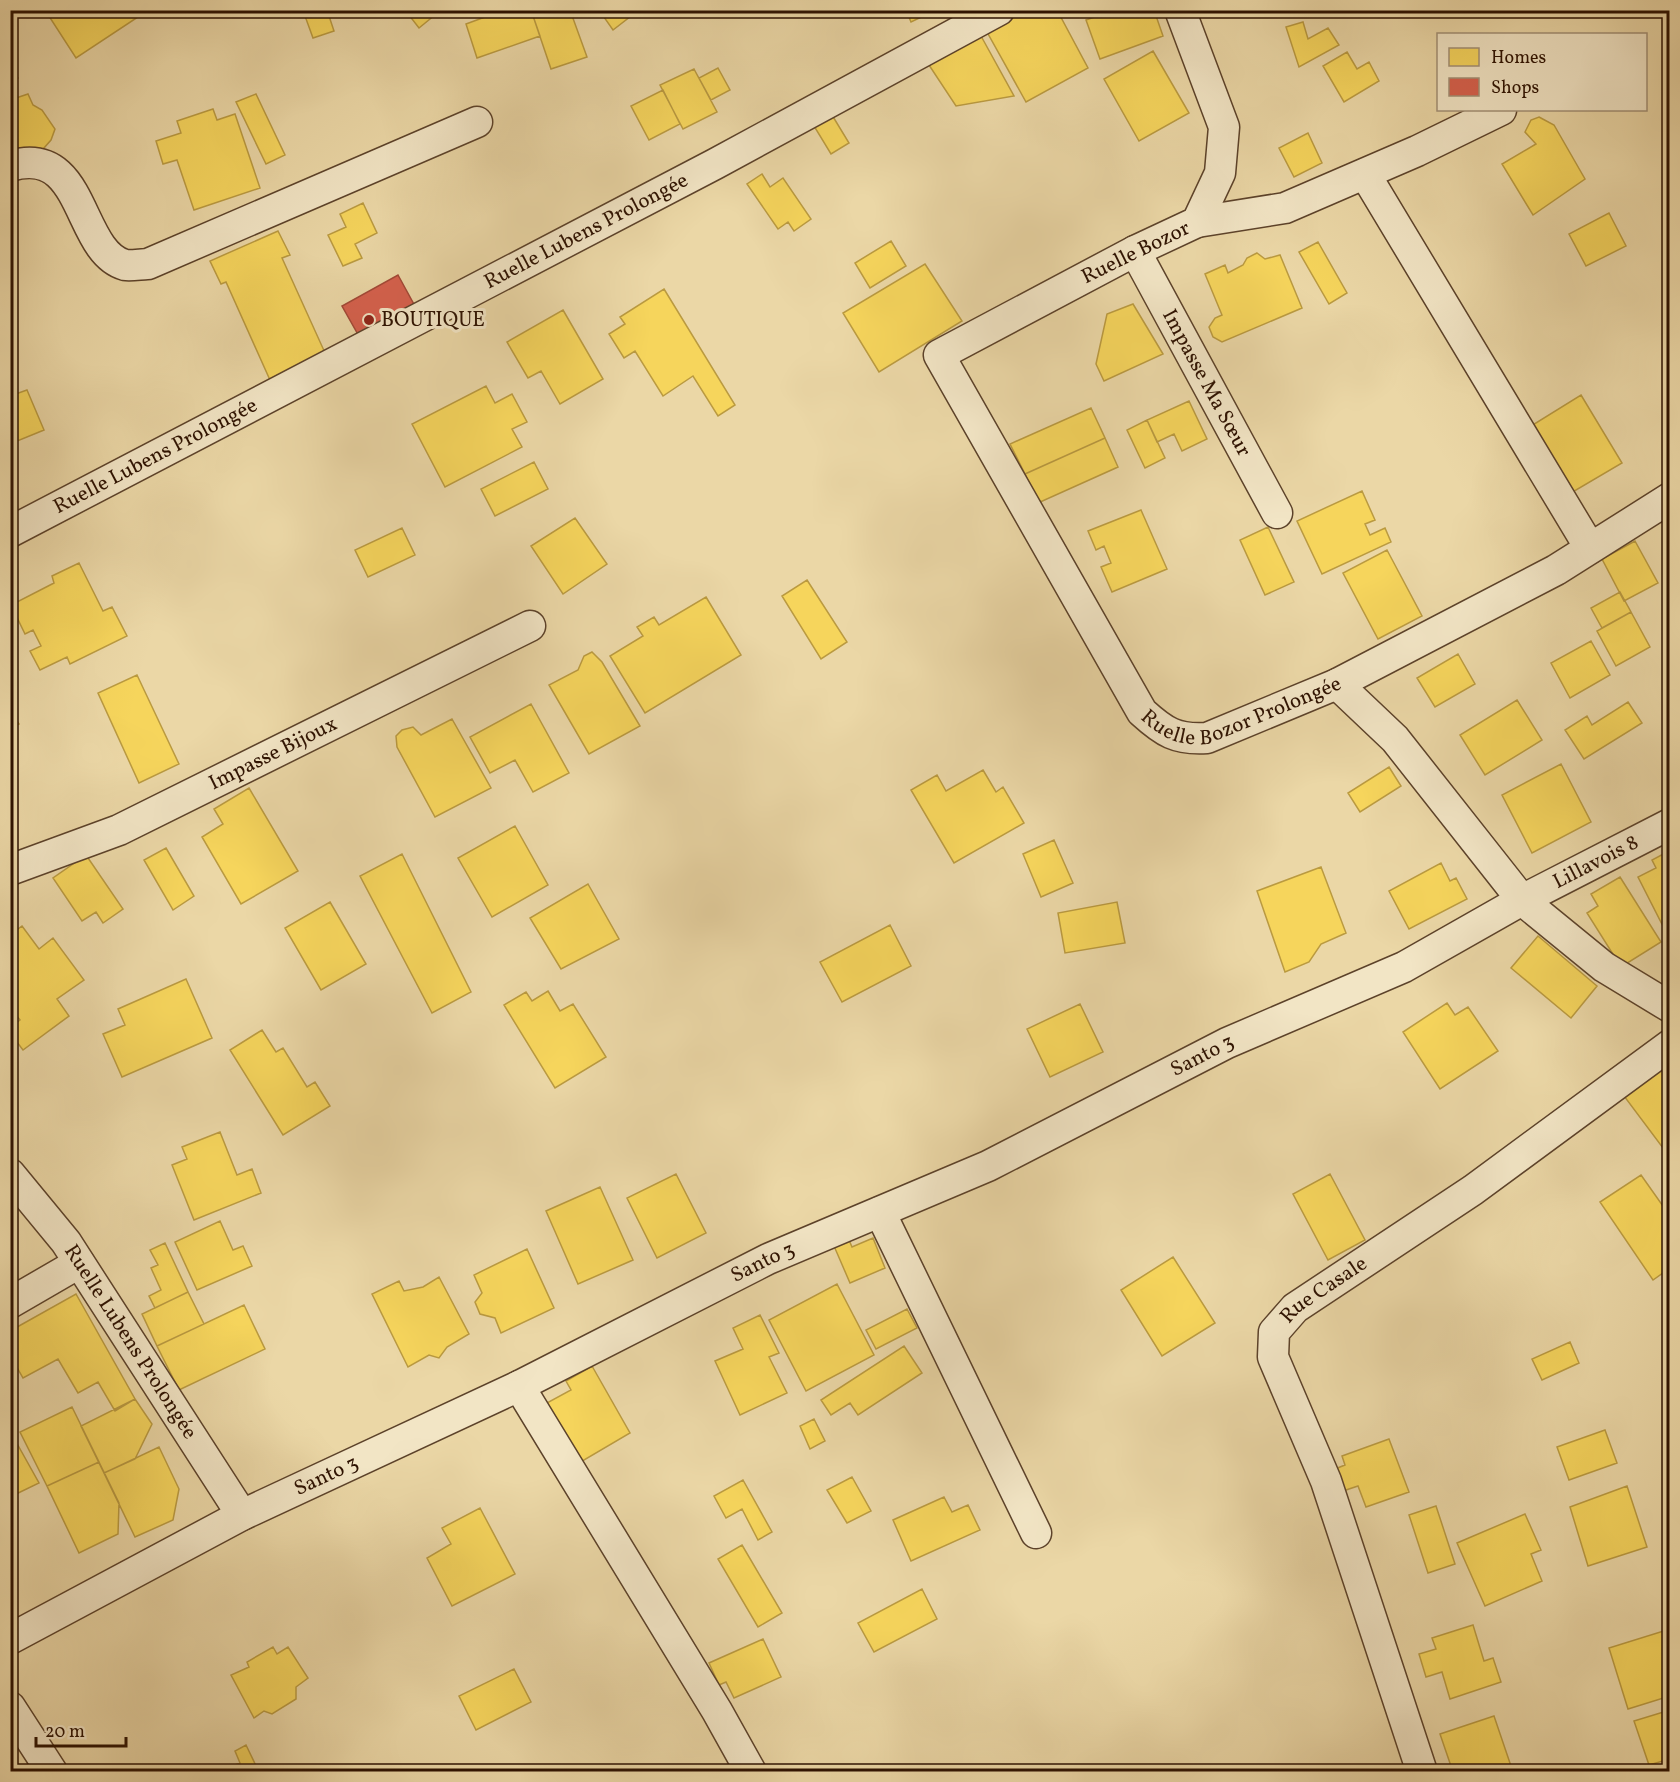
<svg xmlns="http://www.w3.org/2000/svg" width="1680" height="1782" viewBox="0 0 1680 1782" font-family="Vollkorn,serif">
<style>
.homes{fill:#f6d55c;stroke:#ba9a40;stroke-width:1.5}
.shops{fill:#d6604d;stroke:#a34836;stroke-width:1.5}
.lines{fill:none;stroke-linecap:round;stroke-linejoin:round}
.street-casing{stroke:#5c422a;stroke-width:33}
.street{stroke:#f2e5c5;stroke-width:30}
.poi-dot{fill:#8f2418;stroke:#f2e5c5;stroke-width:2}
.labels{text-anchor:middle;dominant-baseline:central;stroke-width:6;stroke-linejoin:round;paint-order:stroke}
.street-label{font-size:21px;fill:#2d1100;stroke:#f2e5c5}
.poi-label{font-size:21px;fill:#2d1100;stroke:#f2e5c5;text-anchor:start}
</style>
<rect width="100%" height="100%" fill="#ebd7a6"/>
<filter id="stains"><feTurbulence type="fractalNoise" baseFrequency=".00333" numOctaves="4"/><feColorMatrix values="0 0 0 0 .2 0 0 0 0 .09 0 0 0 0 .02 0 0 0 .5 -.17"/></filter>
<radialGradient id="worn" r=".72"><stop offset=".6" stop-color="#630" stop-opacity="0"/><stop offset="1" stop-color="#630" stop-opacity=".3"/></radialGradient>
<path class="homes" d="M45,10H138L141,15L76,58Z
M321,10H327L334,31L313,38L305,16Z
M405,10H441L419,28Z
M504,10H531L540,36L477,58L466,24Z
M531,10H570L587,57L551,69Z
M599,10H627L631,16L613,30Z
M906,10H936L911,22Z
M1026,10H1057L1088,68L1026,102L987,32Z
M1101,10H1154L1163,36L1100,59L1086,20L1103,14Z
M1303,22L1308,39L1328,28L1339,45L1299,67L1286,27Z
M981,36L1014,96L956,106L927,62Z
M1153,51L1189,113L1139,141L1104,79Z
M1347,52L1357,69L1369,62L1379,81L1344,102L1323,66Z
M718,68L730,90L711,100L699,78Z
M694,69L717,112L683,129L660,85Z
M10,70L18,78L10,85Z
M663,90L680,124L649,140L631,106Z
M28,94L33,105L42,110L55,129L51,140L43,149L10,162V100Z
M256,94L285,155L266,164L236,102Z
M213,109L217,120L235,114L260,188L194,210L177,160L163,164L156,141L181,133L177,121Z
M832,115L849,143L831,154L814,126Z
M1539,117L1554,125L1585,179L1533,215L1502,164L1536,144L1525,132L1531,120Z
M1308,133L1322,163L1294,177L1279,148Z
M762,174L770,187L783,178L811,219L794,231L788,222L778,229L747,184Z
M363,203L377,233L355,244L362,258L343,266L328,235L346,227L340,214Z
M1609,213L1626,246L1586,266L1569,234Z
M278,231L290,255L282,258L326,355L270,380L226,282L221,284L210,261Z
M891,241L906,266L870,288L855,263Z
M1318,242L1347,293L1329,304L1299,252Z
M1257,253L1265,259L1280,255L1302,308L1222,342L1213,337L1209,327L1215,318L1222,315L1205,274L1225,265L1228,273L1243,265L1247,258Z
M925,264L962,321L879,372L843,313Z
M664,289L735,405L718,416L693,376L663,396L635,351L624,358L609,334L625,324L620,317Z
M1133,304L1163,354L1104,381L1096,364L1107,314Z
M563,310L603,379L560,404L541,371L528,378L507,342Z
M486,386L495,403L512,394L527,422L512,429L522,447L445,487L412,424Z
M27,390L44,430L10,444V396Z
M1581,395L1622,463L1571,493L1531,426Z
M1189,401L1207,439L1182,451L1174,434L1157,442L1147,420Z
M1091,408L1105,438L1025,474L1010,444Z
M1147,420L1165,458L1145,468L1127,430Z
M1105,438L1118,467L1038,503L1025,474Z
M534,462L548,489L495,516L481,489Z
M1362,491L1375,520L1365,524L1370,535L1385,528L1391,542L1322,574L1297,521Z
M1141,510L1167,569L1112,592L1101,567L1111,563L1104,546L1096,550L1088,531Z
M575,518L607,564L563,594L531,546Z
M1268,527L1294,582L1265,595L1240,540Z
M402,528L415,555L368,577L355,550Z
M1635,541L1658,583L1624,601L1602,559Z
M1387,550L1422,616L1378,639L1343,573Z
M79,563L103,611L112,607L127,636L70,664L67,657L40,670L30,651L41,646L33,630L25,634L11,605L54,583L52,576Z
M807,580L847,642L821,659L782,596Z
M1620,592L1631,612L1602,628L1591,608Z
M706,597L741,655L645,713L610,656L643,636L637,627L654,617L659,625Z
M1631,612L1650,647L1616,666L1597,631Z
M1591,641L1610,675L1570,698L1551,663Z
M592,652L602,662L640,726L589,754L549,685L578,670L584,656Z
M1458,654L1475,684L1435,707L1417,678Z
M137,675L179,764L139,783L98,693Z
M1517,700L1542,740L1485,775L1460,735Z
M1628,702L1642,723L1584,759L1565,730L1587,716L1592,725Z
M531,704L569,773L533,792L515,760L490,773L470,737Z
M10,710L19,724L10,729Z
M452,719L491,788L435,817L397,747L396,736L402,730L413,727L421,735Z
M1561,764L1591,822L1532,853L1502,795Z
M1389,767L1401,786L1360,812L1348,793Z
M983,770L996,792L1003,787L1024,823L954,863L911,790L937,775L946,791Z
M249,788L298,871L241,904L202,837L223,824L214,809Z
M515,826L548,885L492,917L458,858Z
M1054,840L1073,883L1041,897L1023,854Z
M166,848L194,896L173,910L144,860Z
M1669,851L1670,937L1669,938L1638,877L1656,868L1652,860Z
M402,854L471,992L432,1013L360,876Z
M86,855L123,909L103,923L96,912L82,921L53,878Z
M1441,863L1450,881L1456,878L1467,899L1409,929L1389,891Z
M1321,867L1346,933L1321,944L1309,962L1285,972L1257,891Z
M1620,877L1661,942L1621,967L1587,913L1598,906L1591,894Z
M588,884L619,939L561,969L530,918Z
M330,902L366,964L321,990L285,928Z
M1117,902L1125,943L1065,953L1058,913Z
M890,925L911,966L842,1002L820,962Z
M22,926L39,949L53,938L84,980L57,999L69,1016L23,1050L10,1033V1028L20,1020L10,1008V966L13,964L10,961V935Z
M1538,936L1597,986L1571,1018L1511,968Z
M186,979L212,1038L122,1077L103,1034L125,1025L118,1009Z
M548,991L560,1011L573,1004L606,1057L555,1088L504,1005L526,992L532,1001Z
M1447,1003L1455,1015L1468,1007L1498,1051L1440,1089L1403,1032Z
M1080,1004L1103,1052L1050,1077L1027,1029Z
M262,1030L276,1052L283,1048L307,1087L315,1082L330,1106L283,1135L230,1050Z
M1670,1062V1143L1663,1148L1624,1096Z
M220,1132L237,1175L252,1169L261,1193L194,1220L172,1165L187,1159L182,1147Z
M676,1174L706,1233L657,1258L627,1198Z
M1330,1174L1365,1240L1328,1260L1293,1194Z
M1641,1175L1670,1216V1268L1653,1280L1600,1202Z
M600,1187L633,1260L578,1284L546,1211Z
M220,1221L233,1250L243,1246L252,1266L197,1290L175,1242Z
M873,1238L885,1268L850,1283L834,1246L849,1240L852,1247Z
M165,1243L188,1292L155,1308L149,1296L161,1290L151,1268L158,1265L150,1250Z
M527,1249L554,1308L501,1333L495,1318L480,1314L475,1302L482,1293L474,1275Z
M1173,1257L1215,1323L1162,1356L1121,1290Z
M439,1277L469,1334L447,1347L439,1358L429,1355L408,1367L372,1294L399,1281L404,1291L423,1287Z
M837,1284L874,1355L806,1391L769,1320Z
M188,1292L204,1324L157,1346L142,1314Z
M76,1294L135,1399L115,1411L98,1382L78,1393L58,1359L23,1378L10,1355V1331Z
M244,1305L265,1349L179,1390L157,1346Z
M907,1309L917,1328L876,1349L866,1330Z
M760,1315L779,1353L769,1357L787,1393L740,1415L715,1361L743,1349L733,1328Z
M1570,1342L1579,1363L1542,1380L1532,1359Z
M904,1346L922,1373L858,1415L850,1403L831,1415L821,1400Z
M592,1366L630,1433L579,1463L545,1404L571,1390L566,1381Z
M135,1399L152,1424L135,1459L104,1473L81,1426Z
M72,1407L99,1462L47,1486L20,1432Z
M814,1419L825,1441L810,1449L800,1426Z
M1605,1430L1617,1463L1569,1480L1557,1447Z
M10,1431L39,1483L10,1497Z
M1389,1439L1409,1492L1366,1507L1358,1486L1343,1491L1335,1469L1345,1465L1342,1456Z
M159,1447L179,1489L173,1520L135,1537L104,1473Z
M99,1462L119,1503L118,1534L79,1553L47,1486Z
M852,1477L871,1511L847,1523L827,1490Z
M743,1480L772,1532L758,1540L742,1509L726,1518L714,1496Z
M1627,1486L1647,1547L1588,1566L1570,1507Z
M944,1497L952,1512L968,1505L980,1530L911,1561L893,1520Z
M1436,1506L1455,1564L1428,1573L1409,1515Z
M480,1508L515,1574L452,1606L427,1558L451,1544L442,1528Z
M1525,1514L1541,1550L1531,1554L1542,1581L1485,1606L1457,1543Z
M742,1545L782,1613L758,1627L718,1559Z
M922,1589L937,1619L874,1652L858,1623Z
M1473,1625L1484,1661L1493,1658L1501,1682L1450,1699L1442,1672L1426,1677L1419,1654L1436,1649L1432,1638Z
M1670,1629V1696L1628,1709L1609,1648Z
M763,1639L781,1677L734,1698L726,1682L719,1685L709,1663Z
M273,1647L277,1654L288,1647L308,1678L296,1687V1699L272,1714L264,1711L254,1718L231,1675L249,1667L247,1662Z
M514,1669L531,1702L476,1730L459,1696Z
M1670,1710V1759L1649,1765L1634,1721Z
M1494,1716L1513,1772H1453L1440,1734Z
M246,1745L259,1772H235L232,1766L240,1763L235,1751Z"/>
<path class="shops" d="M398,275L416,308L360,338L342,306Z"/>
<g class="lines">
<g class="street-casing">
<g id="street">
<path id="s1" d="M1180,10L1224,127L1220,173L1197,222L1135,251L939,355L1142,712C1164,732 1176,740 1207,738L1337,684L1556,570L1670,498"/>
<path d="M10,166C86,143 76,251 125,265C131,266 142,264 148,264L477,122"/>
<path d="M1365,174L1590,548"/>
<path d="M1197,222L1285,208L1417,151L1501,110"/>
<path id="s2" d="M1135,251L1277,513"/>
<path id="s3" d="M10,532L715,164L999,10"/>
<path d="M1337,684L1395,739L1522,900L1604,967L1670,1007"/>
<path id="s4" d="M10,870L119,830L530,626"/>
<path id="s5" d="M10,1174L66,1242L242,1515"/>
<path d="M880,1212L1036,1533"/>
<path d="M10,1303L79,1263"/>
<path d="M519,1386L717,1711L751,1772"/>
<path id="s6" d="M10,1639L242,1515L519,1386L768,1259L988,1166L1227,1043L1404,967L1522,900L1670,824"/>
<path d="M10,1707L52,1772"/>
<path id="s7" d="M1422,1772L1326,1481L1273,1357L1274,1332L1295,1308L1473,1190L1670,1045"/>
</g>
</g>
<use href="#street" class="street"/>
</g>
<circle class="poi-dot" cx="369" cy="320" r="6"/>
<g class="labels">
<g class="street-label">
<text stroke="none"><textPath href="#s3" startOffset="650">Ruelle Lubens Prolongée</textPath></text>
<text transform="translate(1136 253) rotate(-26)">Ruelle Bozor</text>
<text stroke="none"><textPath href="#s2" startOffset="150">Impasse Ma Sœur</textPath></text>
<text stroke="none"><textPath href="#s3" startOffset="164">Ruelle Lubens Prolongée</textPath></text>
<text stroke="none"><textPath href="#s1" startOffset="1036">Ruelle Bozor Prolongée</textPath></text>
<text stroke="none"><textPath href="#s4" startOffset="288">Impasse Bijoux</textPath></text>
<text stroke="none"><textPath href="#s6" startOffset="1767">Lillavois 8</textPath></text>
<text stroke="none"><textPath href="#s6" startOffset="1328">Santo 3</textPath></text>
<text stroke="none"><textPath href="#s6" startOffset="842">Santo 3</textPath></text>
<text stroke="none"><textPath href="#s7" startOffset="532">Rue Casale</textPath></text>
<text stroke="none"><textPath href="#s5" startOffset="207">Ruelle Lubens Prolongée</textPath></text>
<text stroke="none"><textPath href="#s6" startOffset="356">Santo 3</textPath></text>
</g>
<g class="poi-label">
<text x="381" y="320">BOUTIQUE</text>
</g>
</g>
<rect width="1680" height="1782" fill="none" stroke="#ebd7a6" stroke-width="36"/>
<rect x="12" y="12" width="1656" height="1758" fill="none" stroke="#2d1100" stroke-width="3"/>
<rect x="18" y="18" width="1644" height="1746" fill="none" stroke="#2d1100" stroke-width="1.5"/>
<rect x="1437" y="33" width="210" height="78" fill="#f2e5c5" stroke="#a39076" stroke-width="1.5"/>
<rect x="1449" y="48" width="30" height="18" fill="#f6d55c" stroke="#a39076" stroke-width="1.5"/>
<text x="1491" y="63" font-size="18" fill="#2d1100">Homes</text>
<rect x="1449" y="78" width="30" height="18" fill="#d6604d" stroke="#a39076" stroke-width="1.5"/>
<text x="1491" y="93" font-size="18" fill="#2d1100">Shops</text>
<path d="M36 1737v9h90v-9" fill="none" stroke="#2d1100" stroke-width="3"/>
<text x="45" y="1737" font-size="18" fill="#2d1100" stroke="#f2e5c5" stroke-width="4.5" paint-order="stroke">20 m</text>
<rect width="100%" height="100%" filter="url(#stains)"/>
<rect width="100%" height="100%" fill="url(#worn)"/>
</svg>
